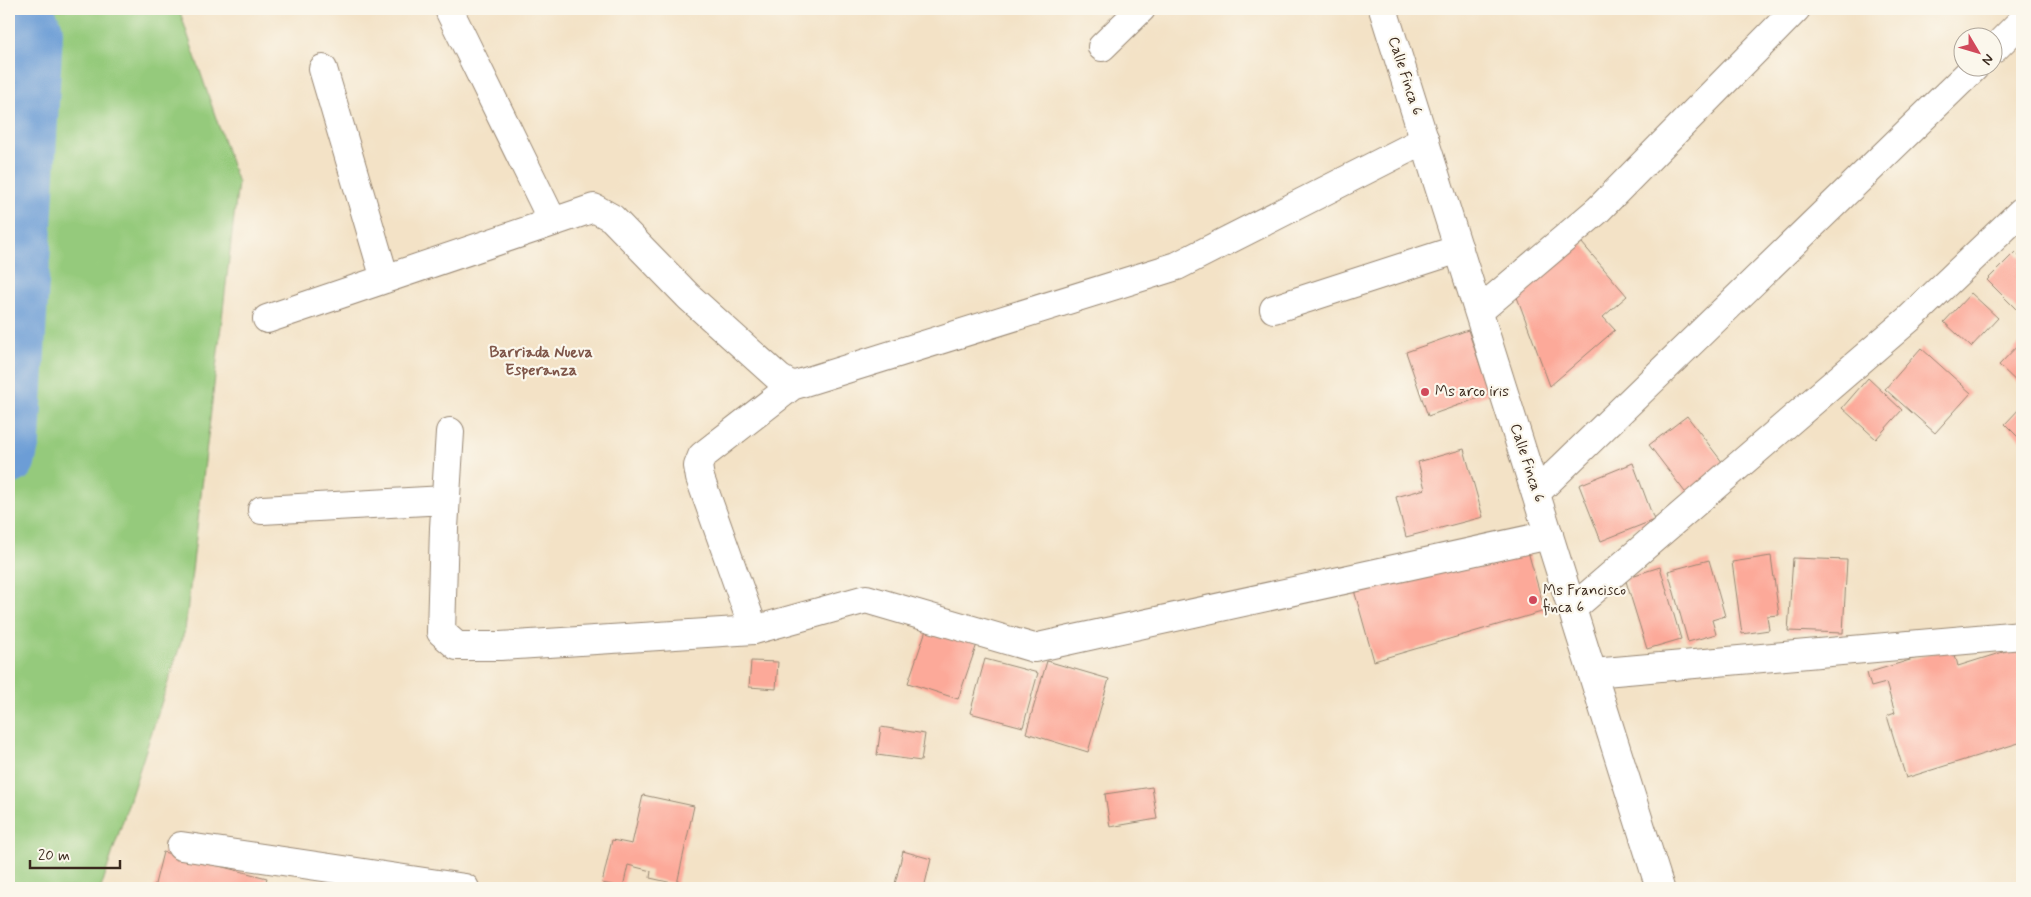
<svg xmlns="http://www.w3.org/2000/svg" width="2031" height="897" viewBox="0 0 2031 897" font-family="Mynerve,sans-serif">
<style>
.green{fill:#95ca7c;stroke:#687a4d}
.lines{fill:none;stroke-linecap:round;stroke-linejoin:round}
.river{stroke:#6c9dd6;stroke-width:54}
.building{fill:#fca999}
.street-casing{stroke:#978672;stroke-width:30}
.secondary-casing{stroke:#978672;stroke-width:30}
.street{stroke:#fff;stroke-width:28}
.secondary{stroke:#fff;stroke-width:28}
.poi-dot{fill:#d1495b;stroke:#fbf7ec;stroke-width:2}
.labels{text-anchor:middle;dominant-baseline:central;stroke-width:4.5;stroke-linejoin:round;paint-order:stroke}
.street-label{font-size:15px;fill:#3b2a1e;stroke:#fbf7ec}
.poi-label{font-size:15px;fill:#3b2a1e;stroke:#fbf7ec;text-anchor:start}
.neighbourhood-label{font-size:16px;font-weight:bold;fill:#7f5649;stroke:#fbf7ec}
</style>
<rect width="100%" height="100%" fill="#fbf7ec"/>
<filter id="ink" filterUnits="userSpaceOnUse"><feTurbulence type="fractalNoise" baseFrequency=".02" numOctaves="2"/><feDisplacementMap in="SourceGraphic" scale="10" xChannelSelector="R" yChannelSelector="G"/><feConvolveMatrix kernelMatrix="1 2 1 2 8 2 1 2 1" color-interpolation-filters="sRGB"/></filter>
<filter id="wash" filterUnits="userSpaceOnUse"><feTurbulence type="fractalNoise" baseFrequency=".0096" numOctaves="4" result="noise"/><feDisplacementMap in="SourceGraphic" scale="20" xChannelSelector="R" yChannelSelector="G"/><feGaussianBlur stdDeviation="1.12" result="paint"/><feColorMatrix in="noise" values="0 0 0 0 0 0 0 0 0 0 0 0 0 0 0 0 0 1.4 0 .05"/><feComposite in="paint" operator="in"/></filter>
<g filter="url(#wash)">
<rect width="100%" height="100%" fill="#f3e2c6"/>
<path class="green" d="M9,9H179L238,183L185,630L101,888H9Z"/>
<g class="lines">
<path class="river" d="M9,458L13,440L36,31L24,9"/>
</g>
<g id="blocks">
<path class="building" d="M1576,236L1627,296L1603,317L1615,330L1550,386L1514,289Z
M2015,252L2022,259V315L1987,280Z
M1971,293L1998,318L1971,347L1944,322Z
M1468,330L1490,394L1428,416L1406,352Z
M2022,341V387L1999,365Z
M1921,348L1971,393L1935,433L1885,389Z
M1868,378L1902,410L1876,439L1842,408Z
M2022,406V441L2005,424Z
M1687,416L1726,467L1688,496L1649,445Z
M1464,449L1483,517L1406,537L1396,497L1425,489L1418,462Z
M1633,463L1654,520L1601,541L1579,485Z
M1525,541L1545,611L1374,661L1354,590Z
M1771,556L1779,615L1767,616L1769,630L1742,634L1732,562Z
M1793,558L1847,560L1843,633L1788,631Z
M1709,560L1725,616L1712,620L1716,634L1688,642L1668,571Z
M1660,567L1681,639L1647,649L1625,578Z
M927,627L977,644L958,699L908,683Z
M2022,646V742L1906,778L1887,716L1895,713L1886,683L1871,687L1867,673L1953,647L1958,666Z
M985,659L1038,673L1023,727L970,713Z
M751,661L778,662L776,689L749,687Z
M1047,661L1109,679L1088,752L1026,733Z
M881,727L925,734L921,761L877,755Z
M1152,787L1157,819L1110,827L1105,794Z
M643,795L694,806L677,884L650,878L651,871L628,865L623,887L602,883L612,840L632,844Z
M903,851L931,859L924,888H894Z
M163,852L267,878L264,888H154Z"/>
</g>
</g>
<g filter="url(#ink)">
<use href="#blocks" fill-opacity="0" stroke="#978672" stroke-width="1"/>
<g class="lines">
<g class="street-casing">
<path id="street" d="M450,12L553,222L594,208L612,218L689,297L779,378L792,386L1177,266L1425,140
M1102,47L1141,9
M1994,49L2022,21
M323,69L385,279
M1274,309L1459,249
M1479,311L1598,210L1796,9
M267,319L553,222
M450,432L444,528L441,632L457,646H500L754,630L866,599L1034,648L1549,535
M1536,493L1974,68
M262,510L445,500
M1572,609L1910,318L2022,211
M754,630L700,478L698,466L702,456L792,386
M1593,673L2022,635
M181,846L465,888"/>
</g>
<g class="secondary-casing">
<path id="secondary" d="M1383,9L1660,888"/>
</g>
<use href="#street" class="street"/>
<use href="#secondary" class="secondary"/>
</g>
</g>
<g class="poi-dot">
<circle cx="1425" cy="392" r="5"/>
<circle cx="1533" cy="600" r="5"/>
</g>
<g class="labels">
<g class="street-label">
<text transform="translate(1405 76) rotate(72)">Calle Finca 6</text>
<text transform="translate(1527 463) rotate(72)">Calle Finca 6</text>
</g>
<g class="poi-label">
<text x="1435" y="392">Ms arco iris</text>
<text x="1543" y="591">Ms Francisco<tspan x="1543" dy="17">finca 6</tspan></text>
</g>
<g class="neighbourhood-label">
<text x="541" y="352">Barriada Nueva<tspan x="541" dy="18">Esperanza</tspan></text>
</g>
</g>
<rect width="2031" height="897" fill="none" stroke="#fbf7ec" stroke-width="30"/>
<g transform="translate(1978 52) rotate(128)"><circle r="24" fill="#fbf7ec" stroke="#aea59a"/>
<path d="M0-4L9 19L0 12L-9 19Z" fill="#d1495b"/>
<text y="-8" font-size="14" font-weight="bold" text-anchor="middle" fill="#3b2a1e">N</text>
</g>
<path d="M30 860v8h90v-8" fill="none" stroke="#3b2a1e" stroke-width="2.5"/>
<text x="38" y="860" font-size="15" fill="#3b2a1e" stroke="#fbf7ec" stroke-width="4" paint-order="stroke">20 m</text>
</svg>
